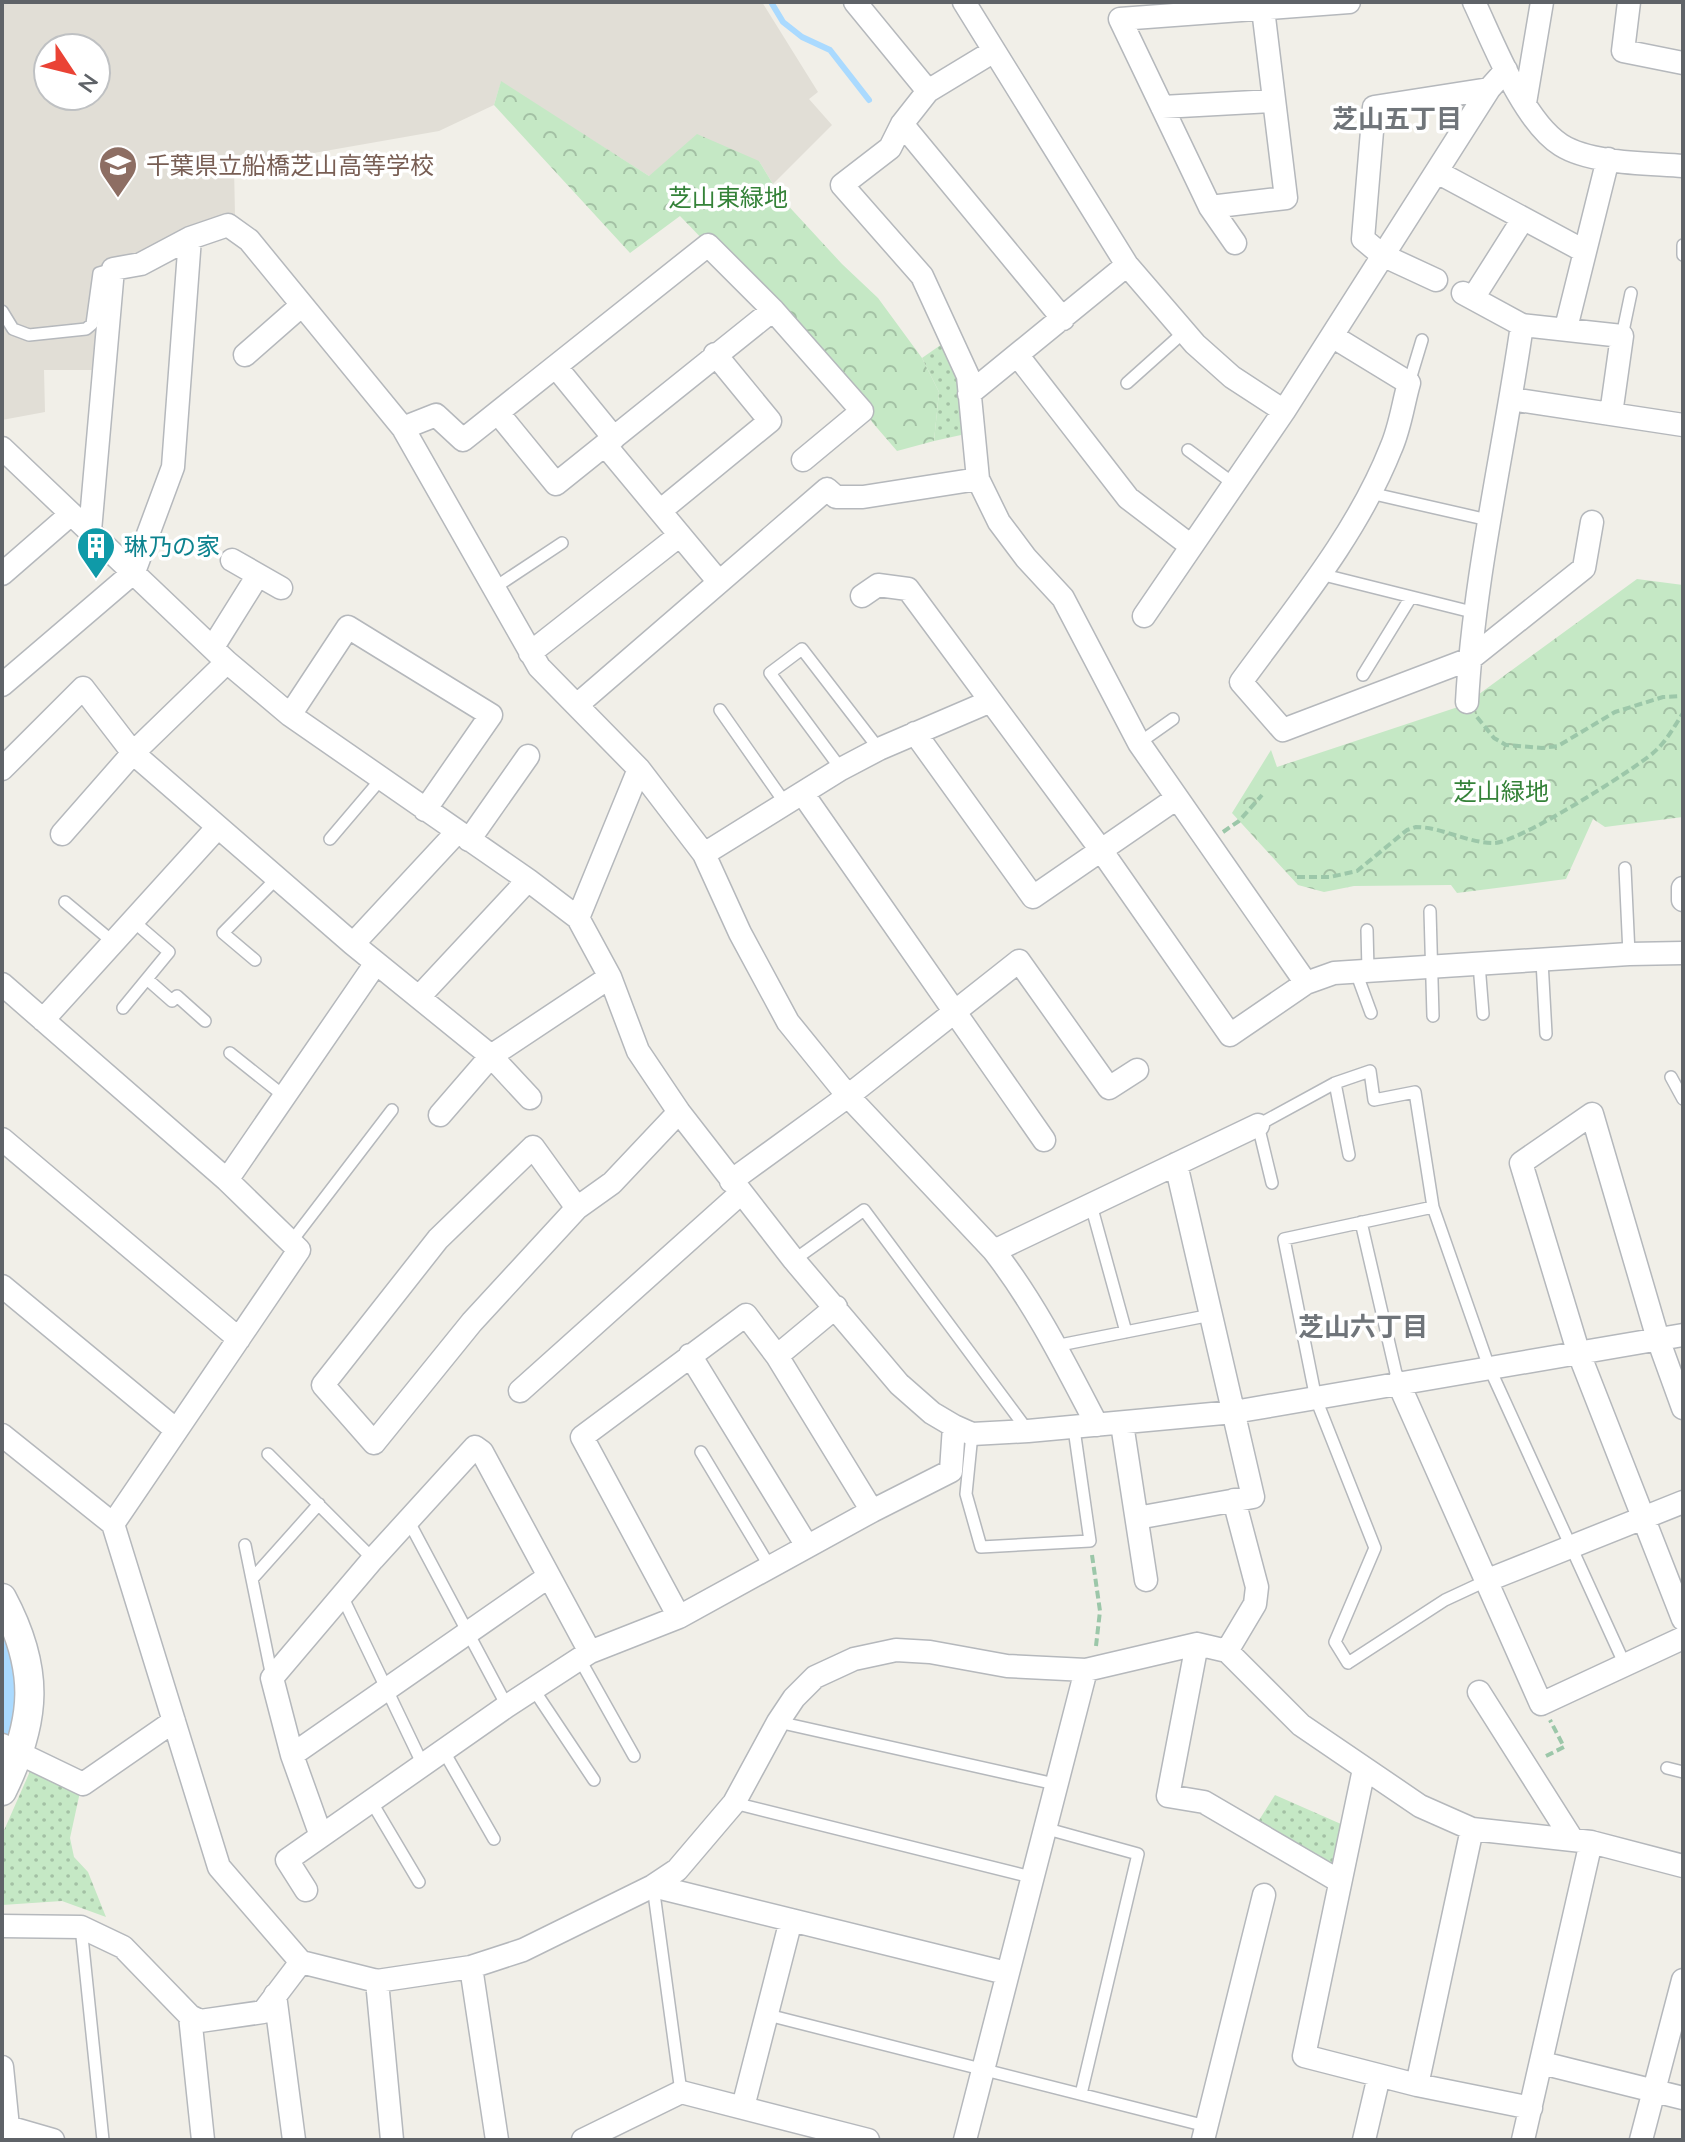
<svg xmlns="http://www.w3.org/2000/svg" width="1685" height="2142" viewBox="0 0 1685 2142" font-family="Mulish,'Noto Sans JP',sans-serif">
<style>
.education{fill:#e1ded6;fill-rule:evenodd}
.forest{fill:url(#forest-crowns)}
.park{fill:url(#park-dots)}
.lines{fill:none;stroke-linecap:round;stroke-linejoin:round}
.stream{stroke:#aadaff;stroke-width:6}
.river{stroke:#aadaff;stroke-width:38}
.service-casing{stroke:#b5b8bc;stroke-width:14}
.minor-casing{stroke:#b5b8bc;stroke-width:25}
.tertiary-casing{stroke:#b5b8bc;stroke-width:31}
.path{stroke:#9cc7a9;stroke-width:4;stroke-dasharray:8 4;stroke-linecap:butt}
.service{stroke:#fff;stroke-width:11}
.minor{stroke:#fff;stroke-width:22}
.tertiary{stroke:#fff;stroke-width:28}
.labels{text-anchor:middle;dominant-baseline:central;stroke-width:7;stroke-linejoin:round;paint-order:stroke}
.education-label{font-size:24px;fill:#785e54;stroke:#fff;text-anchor:start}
.park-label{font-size:24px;fill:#348238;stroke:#fff}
.culture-label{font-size:24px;fill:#0d838f;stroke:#fff;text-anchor:start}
.neighbourhood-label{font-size:26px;font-weight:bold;fill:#70757a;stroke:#fff}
</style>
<defs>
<pattern id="forest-crowns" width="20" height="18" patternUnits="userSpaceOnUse" patternTransform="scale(2)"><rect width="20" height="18" fill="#c5e8c5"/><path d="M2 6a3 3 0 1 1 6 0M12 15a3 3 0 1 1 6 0" fill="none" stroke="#a3c0a4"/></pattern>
<pattern id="park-dots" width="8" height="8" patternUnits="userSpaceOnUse" patternTransform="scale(2)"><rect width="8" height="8" fill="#c5e8c5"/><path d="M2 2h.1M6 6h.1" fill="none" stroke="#a3c0a4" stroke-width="1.8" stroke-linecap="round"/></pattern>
</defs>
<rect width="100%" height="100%" fill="#f1efe8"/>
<path class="education" d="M2,2H762L818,92L809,99L832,125L773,184L759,161L649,176L501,82L494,105L439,131L234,167L235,215L206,222L139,258L108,262L96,370H44L45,412L2,420ZM48,48H96V96H48Z"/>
<path class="forest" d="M501,81L649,176L697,134L759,161L782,199L842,264L878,298L922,358L939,392L934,441L897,451L872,422L866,408L680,216L630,253L494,105Z
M1637,579L1683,585V817L1605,827L1593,819L1566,879L1457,893L1451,885L1354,886L1324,892L1298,885L1232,813L1271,750L1277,767L1464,705Z"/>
<path class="park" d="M945,342L963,395L961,435L934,441L939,392L922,358Z
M31,1769L80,1792L70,1838L74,1857L88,1872L106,1917L62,1901L2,1905V1835Z
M1275,1795L1341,1824L1331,1868L1254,1828Z"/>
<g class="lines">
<path class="stream" d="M771,2L783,22L802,37L830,50L869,100"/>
<path class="river" d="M2,1640C12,1673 15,1709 2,1741"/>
<g class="service-casing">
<path id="service" d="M1683,245V255
M2,311L13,329L29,335L86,329L92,324L99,273L113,269
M1622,336L1631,293
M1127,383L1184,332
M1409,383L1422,340
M1188,450L1234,484
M1370,493L1488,520
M1320,574L1476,613
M494,588L562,543
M1363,675L1411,597
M720,710L785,803
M1139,743L1173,719
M841,769L770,673L802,649L879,749
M330,839L381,779
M1625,868L1629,954
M65,902L113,942
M1430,911L1433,1016
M1367,930L1368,970
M255,960L223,933L276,879
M1542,961L1546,1034
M1479,964L1483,1014
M1356,972L1371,1013
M147,979L172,1001L177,996L205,1021
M123,1008L169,952L133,921
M230,1053L284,1096
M1671,1077L1683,1099
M1335,1083L1349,1155
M1272,1183L1258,1125L1335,1083L1370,1071L1374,1100L1415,1092L1433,1207L1489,1367L1625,1665
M1091,1205L1126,1332
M1433,1207L1284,1239L1316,1399L1375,1548L1335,1642L1348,1663L1445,1600L1488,1580
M1361,1222L1398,1382
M291,1242L392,1110
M794,1260L864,1210L1028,1431
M1055,1346L1211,1315
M972,1434L966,1494L981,1547L1090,1541L1074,1429
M701,1452L770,1567
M268,1454L373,1559
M408,1520L507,1706
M245,1545L272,1677
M252,1579L319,1504
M342,1596L423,1765
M579,1658L634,1756
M534,1690L594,1780
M778,1722L1055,1784
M443,1750L494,1839
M1667,1768L1683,1772
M371,1801L419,1882
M734,1803L1031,1877
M1044,1828L1138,1854L1081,2094
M653,1886L681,2092
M81,1927L103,2140
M768,2015L1206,2126"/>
</g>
<g class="minor-casing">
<path id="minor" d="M855,2L928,91
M964,2L1127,265L1195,344L1232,377L1284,411
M1474,2C1493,42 1523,121 1561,145C1591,164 1648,163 1683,166
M1629,2L1623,51L1683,63
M994,51L928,91L902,124L890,148L842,185L922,276L968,376L978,479L999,522L1026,558L1063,598L1139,743L1306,983
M1525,103L1542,2
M1162,107L1273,101
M902,124L1063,319
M1437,172L1584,251
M1210,207L1286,198L1263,9
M1235,243L1210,207L1120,19L1349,2
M1436,280L1382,255L1363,239L1374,107L1489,89
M1463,293L1522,325L1622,336L1611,414
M1473,298L1523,219
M1566,328L1608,159
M1332,336L1409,383C1403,404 1400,428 1391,448C1357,534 1295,608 1241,682L1283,730L1470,659L1584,568L1592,522
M245,355L302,305
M1018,356L1128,498L1191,546
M556,367L614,438
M969,394L1127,265
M1511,399L1683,425
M498,413L556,484L773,310
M403,428L436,415L463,440L708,245L773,310L862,411L803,460
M605,445L719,582
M2,448L227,662L290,715L528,880L578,918L610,977L638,1051L679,1112L794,1260L899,1384L932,1413L954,1426L972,1434L1028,1431L1234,1412L1683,1335
M660,511L770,421L715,354
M90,531L113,269L141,264L190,238L228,225L249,240L403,428L539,667L639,769L704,854L740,933L788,1022L848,1096L994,1251C1036,1305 1066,1366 1097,1425
M232,560L281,588
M2,574L71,514
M862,596L878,585L908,589L1101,850L1230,1035L1306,983L1334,973L1629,954L1683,953
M1144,616L1284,411L1489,89L1506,70
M213,647L258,575
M530,653L680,535
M2,685L134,572L173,467L190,238
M1467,702C1474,575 1504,451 1522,325
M577,705L827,489L836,497H863L978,479
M290,715L348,627L491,715L425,810
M915,733L1033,897L1177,798
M2,769L83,688L133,753L353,944L491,1056L530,1098
M803,794L1044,1140
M62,834L133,753L227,662
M469,840L528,756
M704,854L841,769L879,749L991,701
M1683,888V900
M578,918L639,769
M353,944L457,832
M2,984L227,1180L299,1250L113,1524
M419,997L528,880
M43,1020L217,828
M440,1115L491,1056L610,977
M2,1139L239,1339
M227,1180L376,963
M731,1181L848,1096L1019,961L1109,1088L1137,1070
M577,1208L533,1147L438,1239L323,1385L374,1443L472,1322L577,1208L612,1183L679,1112
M994,1251L1258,1125
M2,1286L175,1429
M690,1355L807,1546
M777,1356L836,1307
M1398,1382L1541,1704L1683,1638
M520,1391L741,1193
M1683,1408L1658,1339L1592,1114L1521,1163L1578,1351L1683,1619
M1122,1424L1146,1580
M2,1435L113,1524L219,1867L301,1962L377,1981L471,1967L523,1950L653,1886L677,1870L734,1803L778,1722L794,1698L815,1677L854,1659L896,1650L930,1652L1007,1666L1086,1670L1197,1644L1227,1651L1301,1725L1420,1806L1472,1829L1591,1842L1683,1866
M1137,1518L1253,1497L1176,1164
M1488,1580L1683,1502
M679,1617L582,1437L746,1315L777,1356L872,1511
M1197,1644L1168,1796L1204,1802L1339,1881
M1227,1651L1255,1604L1257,1587L1234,1500
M1479,1692L1572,1839
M2,1745L83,1784L174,1721
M292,1755L548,1577
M1364,1769L1304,2056L1417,2085L1531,2108
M321,1836L292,1755L272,1678L373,1559L475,1447L482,1452L590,1652
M653,1886L1006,1973
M306,1890L287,1860L507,1706L590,1652L679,1617L872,1511L951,1471L954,1426
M2,1926L81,1927L123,1947L190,2016L200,2021L263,2012L301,1962
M471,1967L497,2140
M377,1981L392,2140
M275,1995L294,2140
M190,2016L203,2140
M1542,2063L1683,2098
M2,2067L8,2127
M1417,2085L1472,1829
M743,2107L791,1920
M2,2128L8,2127L53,2140
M583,2140L681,2092L868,2140
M965,2140L1086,1670
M1203,2140L1264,1895
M1364,2140L1379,2076
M1523,2140L1591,1842
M1641,2140L1683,1980"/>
</g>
<g class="tertiary-casing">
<path id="tertiary" d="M2,1598C40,1669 37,1720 2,1791"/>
</g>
<path class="path" d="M1477,717L1494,738L1506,745L1542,748L1558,746L1615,712L1663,697L1683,696
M1223,832L1239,821L1262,795
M1297,877H1330L1357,871L1407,830L1416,827C1442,827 1467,843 1494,843C1518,843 1632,771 1653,753C1666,742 1674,727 1683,713
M1092,1555L1100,1611L1096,1646
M1546,1756L1564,1747L1550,1720"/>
<use href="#service" class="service"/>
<use href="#minor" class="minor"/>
<use href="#tertiary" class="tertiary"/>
</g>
<defs>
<g id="school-pin" transform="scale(2)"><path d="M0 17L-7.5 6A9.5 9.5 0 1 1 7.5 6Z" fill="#8d6e63" stroke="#fff"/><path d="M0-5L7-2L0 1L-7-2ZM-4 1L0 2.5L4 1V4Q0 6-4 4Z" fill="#fff"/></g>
<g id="building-pin" transform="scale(2)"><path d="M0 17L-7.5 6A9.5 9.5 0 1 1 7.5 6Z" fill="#0f9aa8" stroke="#fff"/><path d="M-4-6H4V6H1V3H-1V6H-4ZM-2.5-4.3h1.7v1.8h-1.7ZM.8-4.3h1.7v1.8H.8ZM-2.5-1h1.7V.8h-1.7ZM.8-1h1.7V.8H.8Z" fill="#fff"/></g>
</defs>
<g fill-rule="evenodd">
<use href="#school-pin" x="118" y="165"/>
<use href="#building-pin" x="96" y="546"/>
</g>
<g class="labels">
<g class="education-label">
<text x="146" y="165">千葉県立船橋芝山高等学校</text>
</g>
<g class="park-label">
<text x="728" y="197">芝山東緑地</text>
<text x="1501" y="791">芝山緑地</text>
</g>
<g class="culture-label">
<text x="124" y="546">琳乃の家</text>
</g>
<g class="neighbourhood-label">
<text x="1397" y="118">芝山五丁目</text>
<text x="1363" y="1326">芝山六丁目</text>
</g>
</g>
<rect width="1685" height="2142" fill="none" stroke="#5f6368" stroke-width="8"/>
<g transform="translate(72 72) rotate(125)"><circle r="38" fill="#ffffff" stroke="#bfc1c3" stroke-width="2"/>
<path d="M0-6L14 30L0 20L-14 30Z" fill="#ea4335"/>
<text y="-12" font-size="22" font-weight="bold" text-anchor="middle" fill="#5f6368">N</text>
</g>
</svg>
